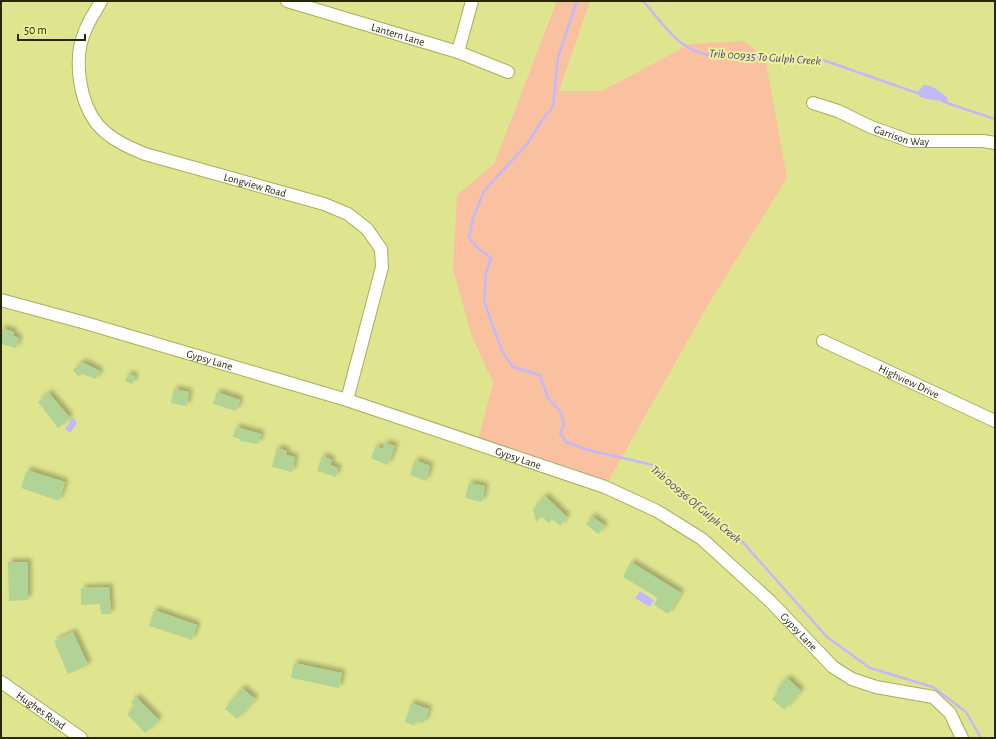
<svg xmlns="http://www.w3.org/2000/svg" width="996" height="739" viewBox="0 0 996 739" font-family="'Alegreya Sans',sans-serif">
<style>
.green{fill:#f9c1a0}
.water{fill:#c3b8f9}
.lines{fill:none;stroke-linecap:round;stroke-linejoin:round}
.stream{stroke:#c3b8f9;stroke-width:2.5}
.building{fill:#b1d396;filter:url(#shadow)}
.minor-casing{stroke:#a8ad59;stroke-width:14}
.minor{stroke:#fff;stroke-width:12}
.labels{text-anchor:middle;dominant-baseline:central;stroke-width:4;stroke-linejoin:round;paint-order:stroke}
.street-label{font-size:11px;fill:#262703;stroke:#ecf29c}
.water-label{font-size:12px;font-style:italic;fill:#4f3d88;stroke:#ecf29c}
</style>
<defs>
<filter id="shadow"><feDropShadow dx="3.5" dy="-3.5" stdDeviation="2" flood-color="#0004"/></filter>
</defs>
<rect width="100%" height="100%" fill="#dfe58f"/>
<path class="green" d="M557,1H590L559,91H602L690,44L743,41L765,57L787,178L705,310L605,487L477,444L493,383L471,334L453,269L457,195L494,164Z"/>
<path class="water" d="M923,85C932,84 940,92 947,97L948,102C942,103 939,100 934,100C928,99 925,99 920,97L918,92Z
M74,418L77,423L70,433L65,429L69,424L71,419Z
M640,591L654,600L650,607L635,598Z"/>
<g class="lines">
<path class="stream" d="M577,1L558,57L553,107L542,120L528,143L484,191L473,218L469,238L479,249L491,258L486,273L484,301L502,351L513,367L540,375L548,398L560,411L564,424L560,433L566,442L588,450L653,465L739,538L827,637L870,668L933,687L966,712L981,738
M643,1C664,24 676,48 708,55L823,60L920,94
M944,102L995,119"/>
</g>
<path class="building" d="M1,328L14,332L13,336L19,338L16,348L1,344Z
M82,362L100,371L96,379L82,374L79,377L73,370Z
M128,374L135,376L132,384L125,381Z
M174,389L189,392L187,406L171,403Z
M217,392L240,400L236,411L213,404Z
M49,393L70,418L58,428L38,402Z
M236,427L261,434L258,444L240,441V439L233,437Z
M385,443L395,446L388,465L371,458L376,446L383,449Z
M277,448L287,451L286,455L295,457L292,472L272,467Z
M322,456L332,460L330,465L338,468L336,477L317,471Z
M415,460L430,466L426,481L410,475Z
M27,470L65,482L59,501L21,488Z
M469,483L485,486L482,502L465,498Z
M545,496L567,517L560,526L552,519L549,523L541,516L536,522L533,509Z
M592,516L605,526L598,534L586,524Z
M8,562H28V600L9,601Z
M631,562L681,593L668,614L654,605L658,598L623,577Z
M109,587L111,614H101L100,604L81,605V588Z
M154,610L197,625L192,640L149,626Z
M73,632L88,665L68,674L54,641Z
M294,663L342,673L339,688L291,678Z
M787,678L801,691L784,710L772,699L778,693L776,690Z
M242,688L255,699L237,719L225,709Z
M136,697L159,720L145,733L127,714L135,706L131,702Z
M411,703L429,709L424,723L416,721L415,726L405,722Z"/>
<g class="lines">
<g class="minor-casing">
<g id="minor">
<path id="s1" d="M101,1C96,11 89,20 85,31C73,58 79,102 98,125C110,139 128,147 145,154L324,204L348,214L367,229L381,249L382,267L347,400"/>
<path id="s2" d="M287,1L458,52L508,72"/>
<path d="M458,52L472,1"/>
<path id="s3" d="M813,103L838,111L871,127L910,141H983L995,143"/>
<path id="s4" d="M1,300L82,322L347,400L605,487L657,511L702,539L771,602L833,667L852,679L876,687L933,697L950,713L962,738"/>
<path id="s5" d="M823,341L995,421"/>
<path id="s6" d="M1,682L81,738"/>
</g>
</g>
<use href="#minor" class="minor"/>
</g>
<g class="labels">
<g class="street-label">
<text stroke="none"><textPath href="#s2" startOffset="116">Lantern Lane</textPath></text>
<text stroke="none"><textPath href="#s3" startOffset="95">Garrison Way</textPath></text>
<text stroke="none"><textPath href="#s1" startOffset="303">Longview Road</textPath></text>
<text stroke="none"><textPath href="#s4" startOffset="217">Gypsy Lane</textPath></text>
<text stroke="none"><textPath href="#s5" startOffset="95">Highview Drive</textPath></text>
<text stroke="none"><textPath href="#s4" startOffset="541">Gypsy Lane</textPath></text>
<text stroke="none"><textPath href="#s4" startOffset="877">Gypsy Lane</textPath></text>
<text stroke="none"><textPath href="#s6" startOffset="49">Hughes Road</textPath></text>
</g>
<g class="water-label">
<text transform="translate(765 57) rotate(4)">Trib 00935 To Gulph Creek</text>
<text transform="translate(696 504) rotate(40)">Trib 00936 Of Gulph Creek</text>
</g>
</g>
<rect width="996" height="739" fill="none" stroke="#262703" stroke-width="4"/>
<path d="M18 34v6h67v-6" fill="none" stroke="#262703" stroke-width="2"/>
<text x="24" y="34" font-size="12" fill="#262703" stroke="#ecf29c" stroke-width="3" paint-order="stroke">50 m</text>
</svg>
